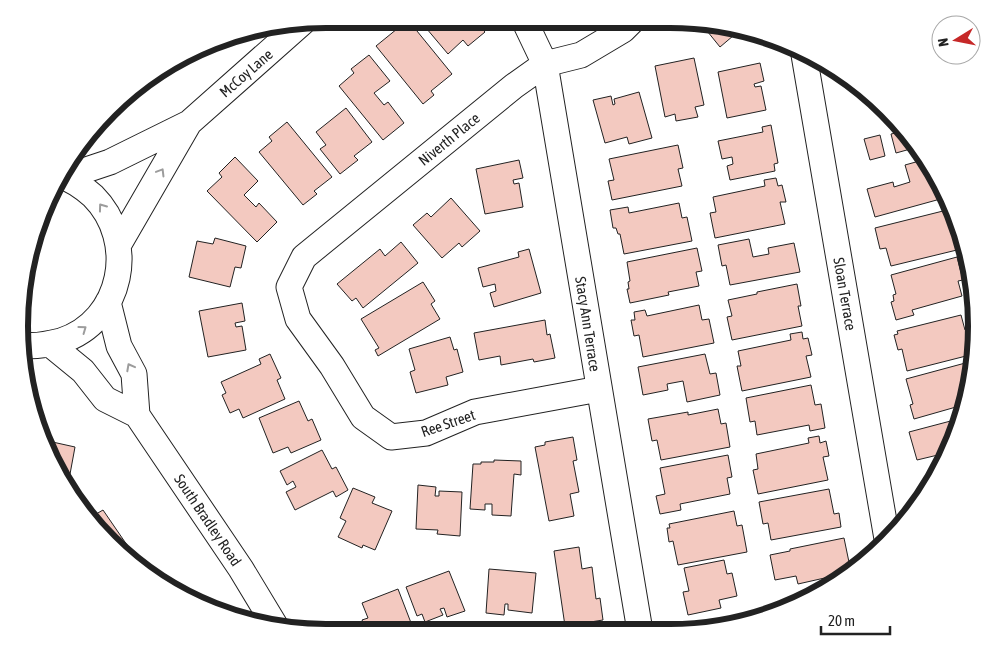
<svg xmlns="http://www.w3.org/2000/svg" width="996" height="651" viewBox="0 0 996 651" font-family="'Asap Condensed',sans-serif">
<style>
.building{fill:#f3c9c0;stroke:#222}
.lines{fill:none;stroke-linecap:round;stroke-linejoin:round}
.minor-casing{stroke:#222;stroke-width:27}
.minor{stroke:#fff;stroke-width:25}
.oneway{stroke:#9c9c9c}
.labels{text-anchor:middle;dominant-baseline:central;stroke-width:4;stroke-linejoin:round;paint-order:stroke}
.street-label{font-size:15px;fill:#222;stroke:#fff}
.rim{fill:none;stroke:#222;stroke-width:6}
</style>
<rect width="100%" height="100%" fill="#fff"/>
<path class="building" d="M424,19L474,20L485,32L468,46L463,40L448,54L421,22Z
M408,20L452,74L431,91L434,95L423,104L376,46Z
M699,21H711L740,30L720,47Z
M369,55L390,81L374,93L384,105L388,102L404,123L383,140L339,86L354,73L351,69Z
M694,58L704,105L695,107L698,117L676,121L675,114L665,117L655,66Z
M760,63L764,81L754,84L755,87L761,86L766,110L727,118L718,72Z
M851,81L866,90L855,93Z
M639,92L652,138L629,144L627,137L605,143L593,100L611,96L613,105L615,104L614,99Z
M346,108L372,142L354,156L358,160L340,174L320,149L326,145L316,132Z
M287,122L332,177L314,191L317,194L303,205L259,152L272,141L269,137Z
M771,125L778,163L774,164L775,171L730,180L727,166L733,164L732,157L722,159L718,141L763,132L762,127Z
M900,130L914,148L896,153L891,134L900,132Z
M880,135L885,156L870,160L864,139Z
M678,145L683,168L678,169L682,186L612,200L608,181L614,180L609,159Z
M235,157L258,181L244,195L256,207L259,203L277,222L257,242L207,191L222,177L219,173Z
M519,160L523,178L513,180L514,184L519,183L523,207L485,214L476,169Z
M923,160L939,181L944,198L875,217L867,189L893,182L894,187L910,182L905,165Z
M776,178L778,186L782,185L786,202H780L785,224L715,238L710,213L716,212L713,197L765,186L764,180Z
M451,198L480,231L462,247L459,243L442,258L413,225L427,213L431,217Z
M679,203L682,218L687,217L692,241L624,254L620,234H618L616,228H613L610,210L628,207L629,213Z
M951,209L961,249L891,266L886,248L880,249L875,228Z
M215,238L246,246L241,268L235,267L230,287L189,277L197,241L213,244Z
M749,239L753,257L769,254L768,248L794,243L800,272L730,285L726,265L722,266L718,245Z
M401,242L418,263L363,308L356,298L352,301L337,284L380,249L385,256Z
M697,248L702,271L696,272L699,286L668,292L669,295L630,303L627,289H629L628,282L630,281L627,262Z
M529,249L541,293L494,307L490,293L496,291L495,284L483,287L478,268L519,257L518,252Z
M957,257L963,280L958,281L962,296L912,310L914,315L896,320L891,302L894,301L893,295L896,294L891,275Z
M423,282L435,301L431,304L440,319L378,356L375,350L379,348L361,319Z
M797,284L801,306H798L802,326L732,340L727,317L732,316L728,300L757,294V292Z
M242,303L245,321L235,323L236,327L242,326L246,350L208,357L199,311Z
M699,305L702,320L709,319L714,343L643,357L639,335L634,336L631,320H635L634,312L645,310L647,316Z
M961,315L965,330L970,329L972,337L970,355L907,371L902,349L898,350L894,335L898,334L897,331Z
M545,320L547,335L550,334L555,358L534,362L533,359L501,365L500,356L479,360L474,333Z
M802,332L803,339L808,338L812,355L806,356L811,377L742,391L737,366H741L738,351L791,340L790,334Z
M450,337L454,350L457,349L463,372L446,377L448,385L416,393L410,372L415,370L409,349Z
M270,354L281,378L277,380L285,399L243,418L239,409L230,413L222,395L226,393L221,382L261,364L259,359Z
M705,354L710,374L716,373L720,395L687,402L683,381L667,384L668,390L643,395L638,367Z
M969,362L963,405L914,419L910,405L913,404L906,379Z
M811,385L815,405L821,404L825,428L810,431L809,425L757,435L755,421L750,422L746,398Z
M299,401L308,421L312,419L321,440L291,453L288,447L273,453L259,418Z
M718,409L721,424L726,423L730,447L661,460L657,440L652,441L648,419L688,412V415Z
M962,418L961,424L949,445L940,447L942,454L917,460L909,432Z
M41,434L49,435L48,441L75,447L68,485H65L60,479Z
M819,436L820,443L826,441L829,456L823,457L828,480L758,494L753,470L758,469L756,454L809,443L808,438Z
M573,437L577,460L573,461L579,492L570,494L574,516L549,521L535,447L545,445V442Z
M322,450L332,469L336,467L348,490L336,497L333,491L295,510L286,492L296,487L293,481L287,485L280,471Z
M728,455L732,477L727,478L730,494L680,504L681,510L660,514L656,496L665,494L660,468Z
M494,460L521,461V475L514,474L511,516L492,515V504H485V510L470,509L473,464H481V462H494Z
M418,485L436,487L435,496H439V491L462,492L460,536L437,534L438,530L416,529Z
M353,488L375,497L372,503L392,511L375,550L363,545L362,548L338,537L346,521L340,518Z
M829,489L834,514L839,513L841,527L771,540L768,523L763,524L759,502Z
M103,510L127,545L119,551L91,517Z
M734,511L737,526L742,525L747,552L678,565L673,541L669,542L667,528H670L669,524Z
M844,538L850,567L831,582L829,577L798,584L796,576L775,580L770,555L790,551V549Z
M579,547L582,569L592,567L596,599L600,598L603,620L565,626L554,551Z
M724,560L727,574L732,573L737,596L719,600L721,608L688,615L683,592L689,591L684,568Z
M145,561L154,577L138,566Z
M489,569L536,573L532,613L508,610V604H505L504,615L486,613Z
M449,571L465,611L447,617L444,608L440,609L443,615L425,622L422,614L417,616L406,587Z
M398,589L413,628L408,630H366L362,620L368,618L362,603Z"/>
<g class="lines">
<g class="minor-casing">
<path id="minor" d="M524,20L545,64L640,631
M803,49L887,539
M65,177L110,162L189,123L303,22
M119,244L189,123
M108,302L119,346L134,374L137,415
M50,344L83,371L105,399L137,415L241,569L276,627
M23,345C36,347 49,344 61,341C123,321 138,241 93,196C84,188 73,180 61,176
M599,389L475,412L426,433L391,437L363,417L332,366L298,319L289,287L304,257L514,86L545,64L581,55L623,30L632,21"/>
</g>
<use href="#minor" class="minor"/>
</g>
<defs><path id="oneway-chevron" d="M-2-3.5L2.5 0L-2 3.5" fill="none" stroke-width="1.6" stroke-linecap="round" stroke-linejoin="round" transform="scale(1.25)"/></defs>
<g class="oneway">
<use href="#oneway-chevron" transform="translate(161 172) rotate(-59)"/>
<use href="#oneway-chevron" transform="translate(102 207) rotate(-126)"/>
<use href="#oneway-chevron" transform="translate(83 329) rotate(-36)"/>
<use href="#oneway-chevron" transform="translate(130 367) rotate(-118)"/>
</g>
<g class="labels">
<g class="street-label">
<text transform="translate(246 73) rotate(-41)">McCoy Lane</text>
<text transform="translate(449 139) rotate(-39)">Niverth Place</text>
<text transform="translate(845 294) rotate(80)">Sloan Terrace</text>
<text transform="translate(588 324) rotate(81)">Stacy Ann Terrace</text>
<text transform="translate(448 423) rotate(-19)">Ree Street</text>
<text transform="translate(208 520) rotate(56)">South Bradley Road</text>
</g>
</g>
<path d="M0 0H996V651H0ZM326 28H670A298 298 0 0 1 968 326V326A298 298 0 0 1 670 624H326A298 298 0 0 1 28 326V326A298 298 0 0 1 326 28Z" fill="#fff" fill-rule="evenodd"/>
<path class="rim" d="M326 28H670A298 298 0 0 1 968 326V326A298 298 0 0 1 670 624H326A298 298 0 0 1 28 326V326A298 298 0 0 1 326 28Z"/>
<g transform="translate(956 40) rotate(260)"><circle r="24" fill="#ffffff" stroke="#a7a7a7"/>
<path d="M0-4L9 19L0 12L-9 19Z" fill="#c62828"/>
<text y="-8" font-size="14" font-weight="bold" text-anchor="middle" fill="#222222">N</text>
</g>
<path d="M821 626v8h69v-8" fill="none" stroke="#222222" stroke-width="2.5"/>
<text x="828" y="626" font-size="15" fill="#222222" stroke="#ffffff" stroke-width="4" paint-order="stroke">20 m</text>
</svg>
